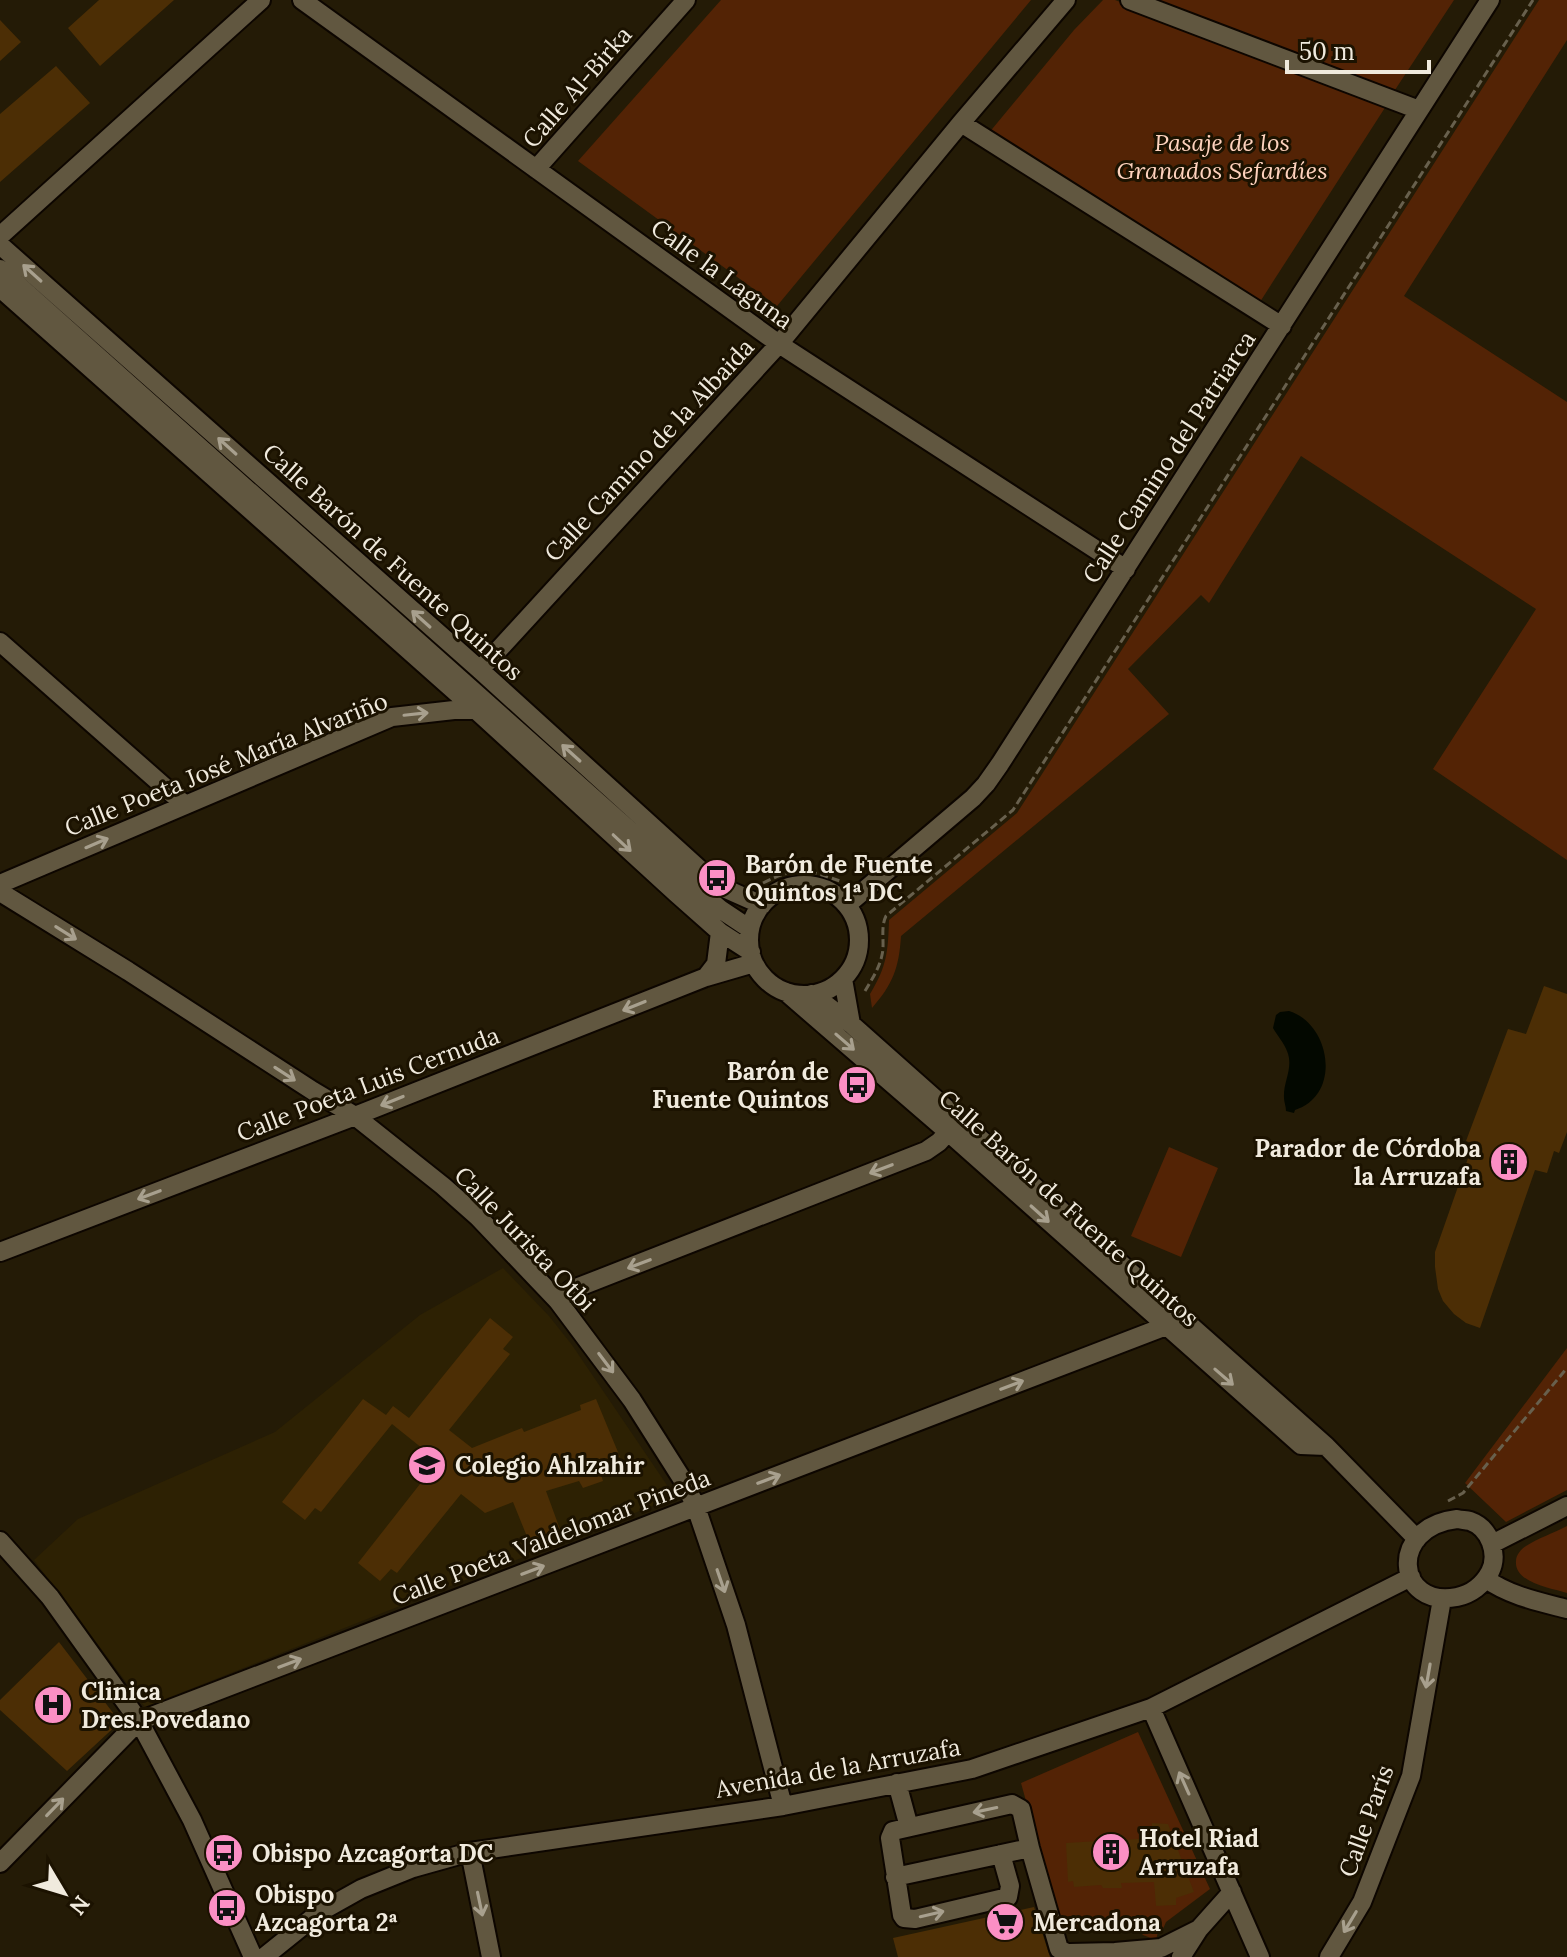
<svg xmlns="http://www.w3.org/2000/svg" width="1567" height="1957" viewBox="0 0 1567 1957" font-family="Lora,serif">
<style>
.built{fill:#2d2103}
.green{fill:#532305}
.water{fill:#030800}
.building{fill:#4c2e05}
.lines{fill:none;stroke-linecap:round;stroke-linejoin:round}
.minor-casing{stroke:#0d0600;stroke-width:22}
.path{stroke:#68604d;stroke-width:3;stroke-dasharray:8 4;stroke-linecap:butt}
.minor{stroke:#615740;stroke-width:18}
.oneway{stroke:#a8a08e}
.labels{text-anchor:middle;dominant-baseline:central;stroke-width:6;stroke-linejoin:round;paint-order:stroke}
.street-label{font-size:24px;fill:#f0eadd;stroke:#1b1200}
.park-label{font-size:24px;font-style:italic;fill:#fed2bd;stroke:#1b1200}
.poi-label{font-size:24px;font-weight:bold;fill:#f0eadd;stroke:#1b1200;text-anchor:start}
</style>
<rect width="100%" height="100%" fill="#241b06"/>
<path class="built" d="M503,1268L549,1316L572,1345L675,1497L145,1707L34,1560L78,1519L275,1432L420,1315Z"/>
<path class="green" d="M721,0H1031L777,306L578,161Z
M1103,0H1115L1388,103L1258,305L988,134L1074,30Z
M1145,0H1454L1393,93Z
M1539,0H1567V40L1404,296L1567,402V860L1433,769L1536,609L1301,456L1209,603L1201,595L1128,669L1169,714L901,936C899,968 893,984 872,1008L870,994C887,966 888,952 889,920L1017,813Z
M1169,1147L1218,1168L1181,1257L1131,1236Z
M1567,1348V1490L1506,1522L1465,1483Z
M1567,1526V1593C1552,1588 1514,1583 1516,1561C1516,1555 1521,1549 1526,1546C1538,1538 1554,1533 1567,1526Z
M1138,1732L1210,1889L1166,1922L1163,1929L1158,1932L1156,1940L1143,1935L1137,1928L1062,1931L1021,1783Z"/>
<path class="water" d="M1289,1011C1331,1024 1342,1095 1295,1110L1294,1113L1286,1111C1286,1106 1284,1102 1284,1098C1283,1081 1294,1068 1287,1051C1284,1043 1277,1035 1273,1028L1276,1015L1280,1012Z"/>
<path class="building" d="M99,0H174L100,66L68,28Z
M0,20L21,42L0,61Z
M56,66L90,103L0,182V114Z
M1544,986L1567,994V1132L1559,1153L1554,1151L1547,1173L1535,1170L1480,1328L1466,1323L1454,1314L1443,1301L1438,1289L1435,1267V1252L1473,1144L1466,1141L1508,1029L1526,1034Z
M490,1318L513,1337L503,1349L510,1354L449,1430L472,1448L522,1428L524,1432L581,1410L580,1405L596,1399L620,1457L598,1465L603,1481L583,1488L579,1481L546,1491L561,1532L530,1544L513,1502L485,1513L461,1494L397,1573L391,1569L380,1581L358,1563L438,1461L392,1424L321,1512L315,1508L305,1520L282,1502L363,1399L386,1415L393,1406L409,1418Z
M59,1642L120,1722L67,1771L0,1710V1700Z
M1152,1823L1168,1824L1194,1892L1176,1898V1905L1156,1906L1154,1882L1121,1883L1122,1888H1103L1101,1885L1074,1887L1073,1881L1068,1882L1066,1843L1098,1841V1838L1107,1837L1106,1835H1123V1840L1151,1838Z
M1034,1907L1050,1957H898L893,1938Z"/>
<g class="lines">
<g class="minor-casing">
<path id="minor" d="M302,0L779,344L1126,569
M1130,0L1419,110
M961,123L1282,326
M536,169L686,0
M0,236L261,0
M0,245L480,670L698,868L726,889L762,905
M0,269L691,885L720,909L750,929
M0,288L476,710L676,893L720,932L751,952
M0,642L185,805
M480,670L779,344L961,123L1066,0
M0,884L392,717L454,710H476
M749 940a55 55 0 1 1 110 0a55 55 0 1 1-110 0Z
M0,892L128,971L313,1091L355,1116L443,1186L478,1217L558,1301L632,1400L684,1482L696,1507L736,1625L783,1806
M847,905L973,798L986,784L1000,764L1490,0
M706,977L716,964L720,932
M843,979L851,1024
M786,992L948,1132L1301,1445L1326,1446
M812,994L851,1024L1326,1446L1417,1539
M0,1252L355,1116L706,977L754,963
M558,1301L571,1290L926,1151L939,1142L948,1132
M1457,1519C1462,1520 1466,1520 1470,1521C1490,1528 1499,1554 1490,1572C1483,1585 1471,1594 1457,1597C1396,1609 1387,1527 1457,1519Z
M0,1541L50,1597L139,1721L192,1820L253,1957
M1492,1544L1567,1506
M1486,1579C1510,1596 1540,1602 1567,1609
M1151,1708L1260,1957
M897,1783L909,1827
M470,1852L491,1957
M1001,1854L1010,1886L1008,1897L915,1919L904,1918L902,1915L890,1838L893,1831L1012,1804L1021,1809L1030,1848L1059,1949L1065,1952L1070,1953L1115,1952L1161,1948L1199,1929
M0,1863L139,1721L1166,1326
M895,1877L1030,1848
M264,1957L320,1912L361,1889L413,1868L470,1852L783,1806L972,1769L1151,1708L1411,1577
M1181,1957L1199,1929L1232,1892
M1329,1957L1362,1902L1411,1776L1442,1599"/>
</g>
<path class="path" d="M763,883C799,865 807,870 843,882
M865,991C872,979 879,969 882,955C885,943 880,928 886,916L1013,810L1533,0
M1448,1501L1463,1493L1567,1368"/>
<use href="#minor" class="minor"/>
</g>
<defs><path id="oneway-shaft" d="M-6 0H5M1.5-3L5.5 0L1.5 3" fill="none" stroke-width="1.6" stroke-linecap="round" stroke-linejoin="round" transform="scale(2)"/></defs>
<g class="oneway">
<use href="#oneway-shaft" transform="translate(32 273) rotate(-138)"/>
<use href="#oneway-shaft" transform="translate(227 446) rotate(-138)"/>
<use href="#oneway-shaft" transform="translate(421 619) rotate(-138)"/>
<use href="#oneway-shaft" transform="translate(416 714) rotate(-6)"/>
<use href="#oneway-shaft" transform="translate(571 753) rotate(-138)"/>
<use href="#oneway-shaft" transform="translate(97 843) rotate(-23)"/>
<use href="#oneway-shaft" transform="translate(622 843) rotate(43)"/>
<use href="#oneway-shaft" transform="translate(66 933) rotate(32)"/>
<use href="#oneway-shaft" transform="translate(634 1006) rotate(158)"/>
<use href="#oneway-shaft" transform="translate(845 1042) rotate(41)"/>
<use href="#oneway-shaft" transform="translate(285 1074) rotate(33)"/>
<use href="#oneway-shaft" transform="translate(392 1101) rotate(158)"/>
<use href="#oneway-shaft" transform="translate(881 1169) rotate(159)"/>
<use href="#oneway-shaft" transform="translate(149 1195) rotate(159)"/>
<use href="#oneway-shaft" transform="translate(1040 1214) rotate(42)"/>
<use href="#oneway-shaft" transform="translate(639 1264) rotate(159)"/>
<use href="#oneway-shaft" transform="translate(606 1363) rotate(53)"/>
<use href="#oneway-shaft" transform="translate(1224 1377) rotate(41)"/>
<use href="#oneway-shaft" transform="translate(1012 1385) rotate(-21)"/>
<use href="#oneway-shaft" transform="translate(769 1479) rotate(-21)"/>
<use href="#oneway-shaft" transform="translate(533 1570) rotate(-21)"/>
<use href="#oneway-shaft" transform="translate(721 1581) rotate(71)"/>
<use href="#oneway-shaft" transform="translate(290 1663) rotate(-21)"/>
<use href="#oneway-shaft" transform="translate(1428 1676) rotate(100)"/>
<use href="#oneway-shaft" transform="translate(1184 1783) rotate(-114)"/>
<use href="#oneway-shaft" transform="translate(55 1807) rotate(-46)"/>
<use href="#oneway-shaft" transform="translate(985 1810) rotate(168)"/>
<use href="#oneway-shaft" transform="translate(480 1904) rotate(78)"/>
<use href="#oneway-shaft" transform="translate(932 1914) rotate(-13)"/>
<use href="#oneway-shaft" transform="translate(1350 1922) rotate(121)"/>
</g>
<defs>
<g id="bus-disc" transform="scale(2)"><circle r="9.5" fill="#fb8fc4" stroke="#1b1200"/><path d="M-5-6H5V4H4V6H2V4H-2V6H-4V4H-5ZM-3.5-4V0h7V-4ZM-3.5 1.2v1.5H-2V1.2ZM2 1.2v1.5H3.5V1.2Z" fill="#111"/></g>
<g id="building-disc" transform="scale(2)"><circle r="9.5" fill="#fb8fc4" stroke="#1b1200"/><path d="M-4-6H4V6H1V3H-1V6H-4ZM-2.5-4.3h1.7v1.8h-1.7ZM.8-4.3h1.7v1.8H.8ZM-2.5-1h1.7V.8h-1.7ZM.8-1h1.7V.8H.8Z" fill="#111"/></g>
<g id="school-disc" transform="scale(2)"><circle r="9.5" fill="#fb8fc4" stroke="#1b1200"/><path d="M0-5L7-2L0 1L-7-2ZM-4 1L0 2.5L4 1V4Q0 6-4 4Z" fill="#111"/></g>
<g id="hospital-disc" transform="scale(2)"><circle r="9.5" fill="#fb8fc4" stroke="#1b1200"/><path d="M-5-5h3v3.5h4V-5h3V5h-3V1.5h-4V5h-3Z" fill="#111"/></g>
<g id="supermarket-disc" transform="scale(2)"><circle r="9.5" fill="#fb8fc4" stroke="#1b1200"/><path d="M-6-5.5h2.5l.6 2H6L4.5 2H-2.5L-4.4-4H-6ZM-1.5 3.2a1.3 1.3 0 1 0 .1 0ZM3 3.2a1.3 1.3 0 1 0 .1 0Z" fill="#111"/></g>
</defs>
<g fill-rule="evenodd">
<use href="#bus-disc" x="717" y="878"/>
<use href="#bus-disc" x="857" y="1085"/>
<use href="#building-disc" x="1509" y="1162"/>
<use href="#school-disc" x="427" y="1465"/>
<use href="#hospital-disc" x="53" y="1705"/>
<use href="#building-disc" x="1111" y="1852"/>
<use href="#bus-disc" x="224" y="1853"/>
<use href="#bus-disc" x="227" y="1908"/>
<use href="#supermarket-disc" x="1005" y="1922"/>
</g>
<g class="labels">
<g class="street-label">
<text transform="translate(577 87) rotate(-49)">Calle Al-Birka</text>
<text transform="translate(722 274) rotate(36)">Calle la Laguna</text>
<text transform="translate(649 450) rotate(-47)">Calle Camino de la Albaida</text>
<text transform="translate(1169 457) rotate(-57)">Calle Camino del Patriarca</text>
<text transform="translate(393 562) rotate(42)">Calle Barón de Fuente Quintos</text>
<text transform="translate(226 764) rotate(-22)">Calle Poeta José María Alvariño</text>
<text transform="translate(368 1084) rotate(-21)">Calle Poeta Luis Cernuda</text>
<text transform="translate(1069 1208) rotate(42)">Calle Barón de Fuente Quintos</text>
<text transform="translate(525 1239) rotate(46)">Calle Jurista Otbi</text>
<text transform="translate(551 1537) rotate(-21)">Calle Poeta Valdelomar Pineda</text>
<text transform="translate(838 1768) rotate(-10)">Avenida de la Arruzafa</text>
<text transform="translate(1366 1821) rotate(-70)">Calle París</text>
</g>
<g class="park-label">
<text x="1222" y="142">Pasaje de los<tspan x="1222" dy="28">Granados Sefardíes</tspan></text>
</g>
<g class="poi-label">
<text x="745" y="864">Barón de Fuente<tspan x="745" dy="28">Quintos 1ª DC</tspan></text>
<text x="829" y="1071" text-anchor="end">Barón de<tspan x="829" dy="28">Fuente Quintos</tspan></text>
<text x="1481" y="1148" text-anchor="end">Parador de Córdoba<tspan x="1481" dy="28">la Arruzafa</tspan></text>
<text x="455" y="1465">Colegio Ahlzahir</text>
<text x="81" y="1691">Clinica<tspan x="81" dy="28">Dres.Povedano</tspan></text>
<text x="1139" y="1838">Hotel Riad<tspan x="1139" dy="28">Arruzafa</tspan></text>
<text x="252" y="1853">Obispo Azcagorta DC</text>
<text x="255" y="1894">Obispo<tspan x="255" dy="28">Azcagorta 2ª</tspan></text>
<text x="1033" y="1922">Mercadona</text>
</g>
</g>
<g transform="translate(64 1893) rotate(128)" stroke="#1b1200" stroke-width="6" paint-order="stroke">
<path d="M0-6L14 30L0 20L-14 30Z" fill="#f0eadd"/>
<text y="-12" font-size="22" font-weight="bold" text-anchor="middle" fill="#f0eadd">N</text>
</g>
<path d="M1287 60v12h142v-12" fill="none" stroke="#f0eadd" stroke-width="4"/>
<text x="1299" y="60" font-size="24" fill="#f0eadd" stroke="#1b1200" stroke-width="6" paint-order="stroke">50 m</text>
</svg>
